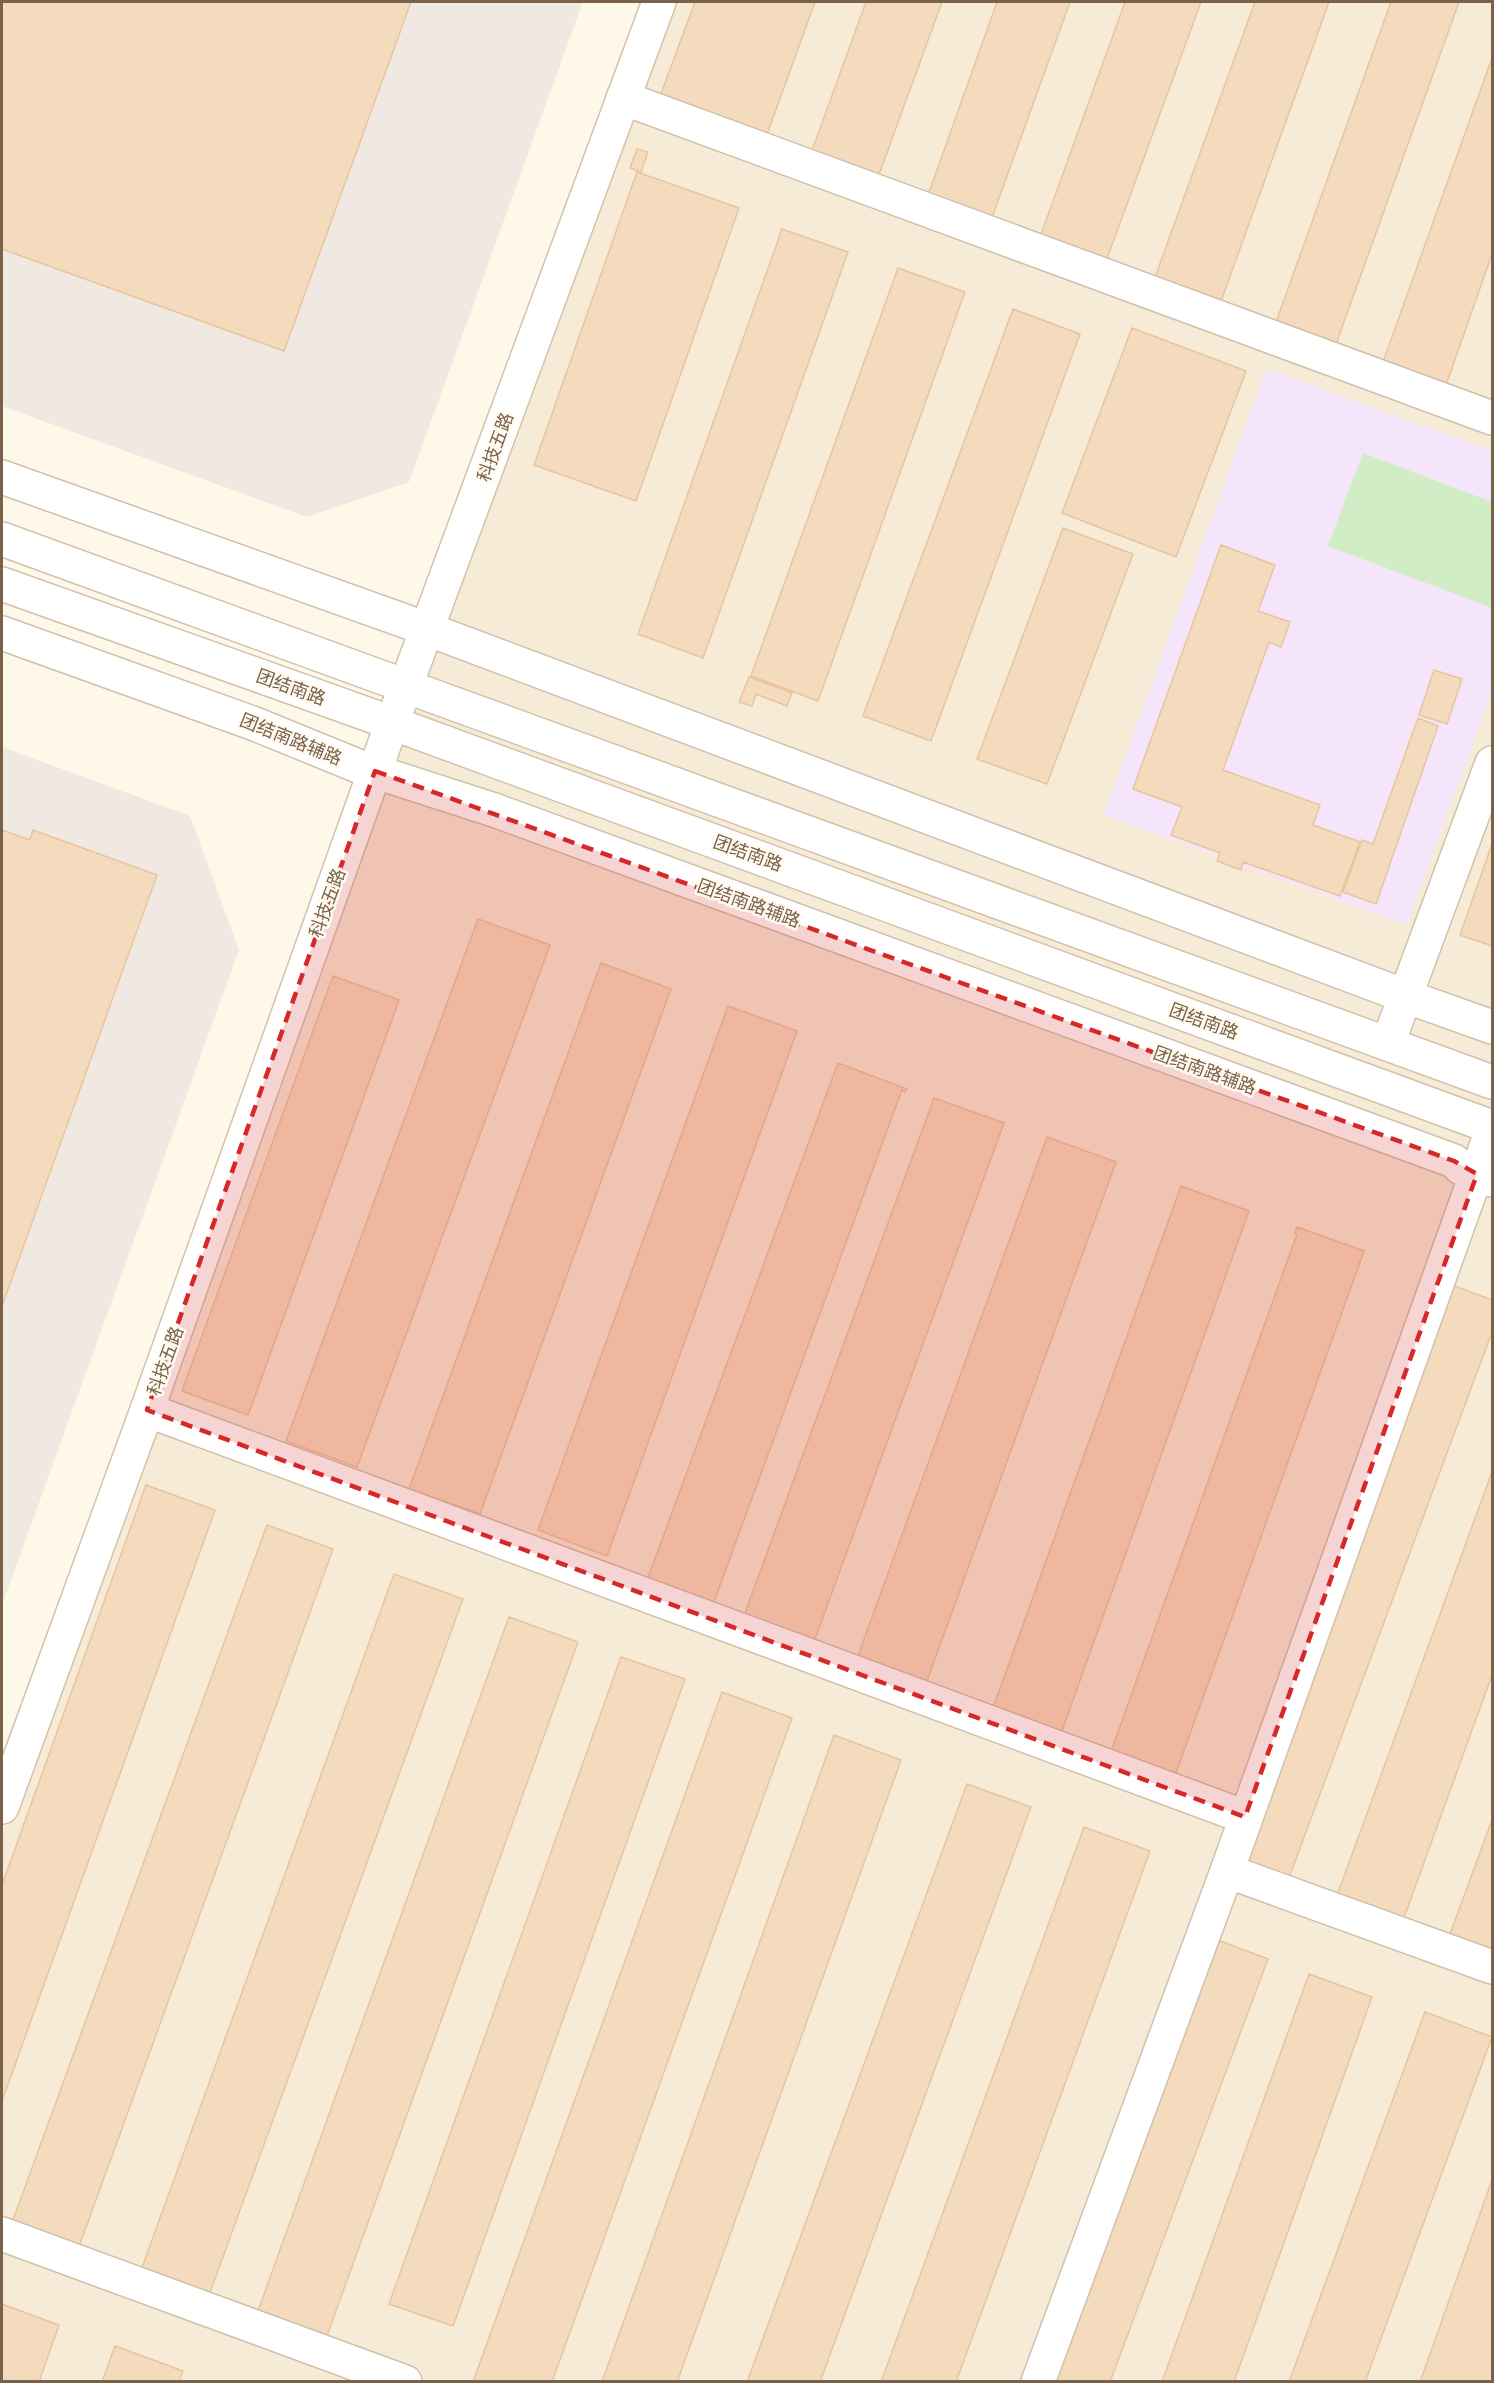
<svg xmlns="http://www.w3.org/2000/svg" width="1494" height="2383" viewBox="0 0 1494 2383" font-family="Raleway,'Noto Sans SC',sans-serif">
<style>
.residential{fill:#f6ebd6}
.industrial{fill:#efe9e2}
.education{fill:#f5e5fb}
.green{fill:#d0edc5}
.building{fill:#f5dbbe;stroke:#e9c49d;stroke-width:1.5}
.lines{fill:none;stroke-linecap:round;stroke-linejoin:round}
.street-casing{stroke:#d1c1ac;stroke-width:36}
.secondary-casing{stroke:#d4c2aa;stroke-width:36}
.street{stroke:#fff;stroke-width:33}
.secondary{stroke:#fff;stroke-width:33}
.marked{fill:#d62828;fill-opacity:0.2;stroke:#d62828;stroke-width:4.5;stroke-dasharray:12 8;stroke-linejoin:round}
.labels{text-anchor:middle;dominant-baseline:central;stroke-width:5;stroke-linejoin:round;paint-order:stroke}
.street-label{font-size:18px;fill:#7a614a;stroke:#fffbf0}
</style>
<rect width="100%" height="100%" fill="#fef8e8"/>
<path class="residential" d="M673,2H1492V2381H2V1832Z"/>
<path class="industrial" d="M2,2H583L409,482L307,517L2,406Z
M2,747L190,816L239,950L2,1605Z"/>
<path class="education" d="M1266,369L1492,451V691L1407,925L1104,815Z"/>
<path class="green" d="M1363,453L1492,502V608L1328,546Z"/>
<path class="building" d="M2,2H411L284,351L2,249Z
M695,2H815L766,137L659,99Z
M866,2H942L877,180L810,156Z
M997,2H1070L991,220L927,198Z
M1125,2H1201L1105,264L1039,240Z
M1255,2H1329L1220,304L1154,280Z
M1391,2H1459L1335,347L1275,325Z
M1492,58V254L1446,385L1383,362Z
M637,149L648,152L641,172L630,168Z
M637,172L739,208L636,501L534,465Z
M782,229L848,252L703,658L638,634Z
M898,268L965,292L818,701L751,676Z
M1013,309L1080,334L931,741L863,716Z
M1132,328L1246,371L1176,557L1062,513Z
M1063,528L1133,554L1047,784L977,759Z
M1221,545L1275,565L1258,611L1290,622L1281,647L1269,642L1223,770L1320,805L1313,825L1360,842L1340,896L1243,862L1241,870L1217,861L1220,853L1171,835L1182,807L1133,789Z
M1434,670L1462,679L1447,724L1419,715Z
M749,677L792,693L787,706L756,694L752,706L739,702Z
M1418,718L1438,726L1376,904L1343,892L1362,840L1373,844Z
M2,830L30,840L33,830L157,875L2,1306Z
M1492,844V946L1460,935Z
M478,919L550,945L357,1467L286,1441Z
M601,963L671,989L480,1514L409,1489Z
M333,976L399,1000L248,1415L182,1391Z
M728,1006L797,1031L607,1556L538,1530Z
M838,1063L907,1089L905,1092L902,1090L712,1607L646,1583Z
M934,1098L1004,1123L812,1647L742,1621Z
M1047,1137L1116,1162L924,1689L855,1664Z
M1181,1186L1249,1211L1060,1736L992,1711Z
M1297,1227L1364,1251L1173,1781L1109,1757L1297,1234L1295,1233Z
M1436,1279L1492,1300V1332L1287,1883L1220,1858Z
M1492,1472V1675L1401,1926L1335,1901Z
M146,1485L215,1510L2,2101V1885Z
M267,1525L333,1549L77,2252L10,2228Z
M394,1574L463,1599L208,2298L140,2273Z
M509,1617L578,1642L324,2344L255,2319Z
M621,1657L685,1679L453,2326L389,2304Z
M722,1692L792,1718L552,2382H473Z
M834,1735L901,1760L677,2382H602Z
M967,1784L1031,1807L820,2382H747Z
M1492,1820V1959L1447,1942Z
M1084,1827L1150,1851L956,2382H881Z
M1196,1932L1268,1959L1110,2382H1028Z
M1309,1974L1372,1997L1234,2382H1162Z
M1425,2012L1492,2037L1365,2382H1289Z
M1492,2180V2382H1420Z
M2,2304L59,2325L39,2382H2Z
M115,2346L183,2371L179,2382H102Z"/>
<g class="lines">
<g class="street-casing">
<path id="street" d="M623,98L1492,418
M2,477L427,629L1405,996L1492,1027
M2,633L255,724L358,766L494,810L1454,1161L1461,1168L1492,1180
M1388,1043L1492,763
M147,1410L1245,1817
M1227,1871L1492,1967
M2,2234L405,2382
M1038,2382L1227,1871L1492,1130"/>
</g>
<g class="secondary-casing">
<path id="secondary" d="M2,539L1492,1082
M2,584L392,723L1492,1127
M2,1807L147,1410L392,723L659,2"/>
</g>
<use href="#street" class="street"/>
<use href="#secondary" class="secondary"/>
</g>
<path class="marked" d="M375,771L1454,1161L1477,1174L1245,1817L147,1410Z"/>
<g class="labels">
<g class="street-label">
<text transform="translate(495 447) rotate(-70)">科技五路</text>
<text transform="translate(291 687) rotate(20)">团结南路</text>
<text transform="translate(291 739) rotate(22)">团结南路辅路</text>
<text transform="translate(748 853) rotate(20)">团结南路</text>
<text transform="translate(327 903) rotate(-70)">科技五路</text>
<text transform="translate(749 903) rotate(20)">团结南路辅路</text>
<text transform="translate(1204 1021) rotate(20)">团结南路</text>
<text transform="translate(1205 1070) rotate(20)">团结南路辅路</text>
<text transform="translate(165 1361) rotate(-70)">科技五路</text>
</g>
</g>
<rect width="1494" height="2383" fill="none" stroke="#7a614a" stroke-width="6"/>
</svg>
